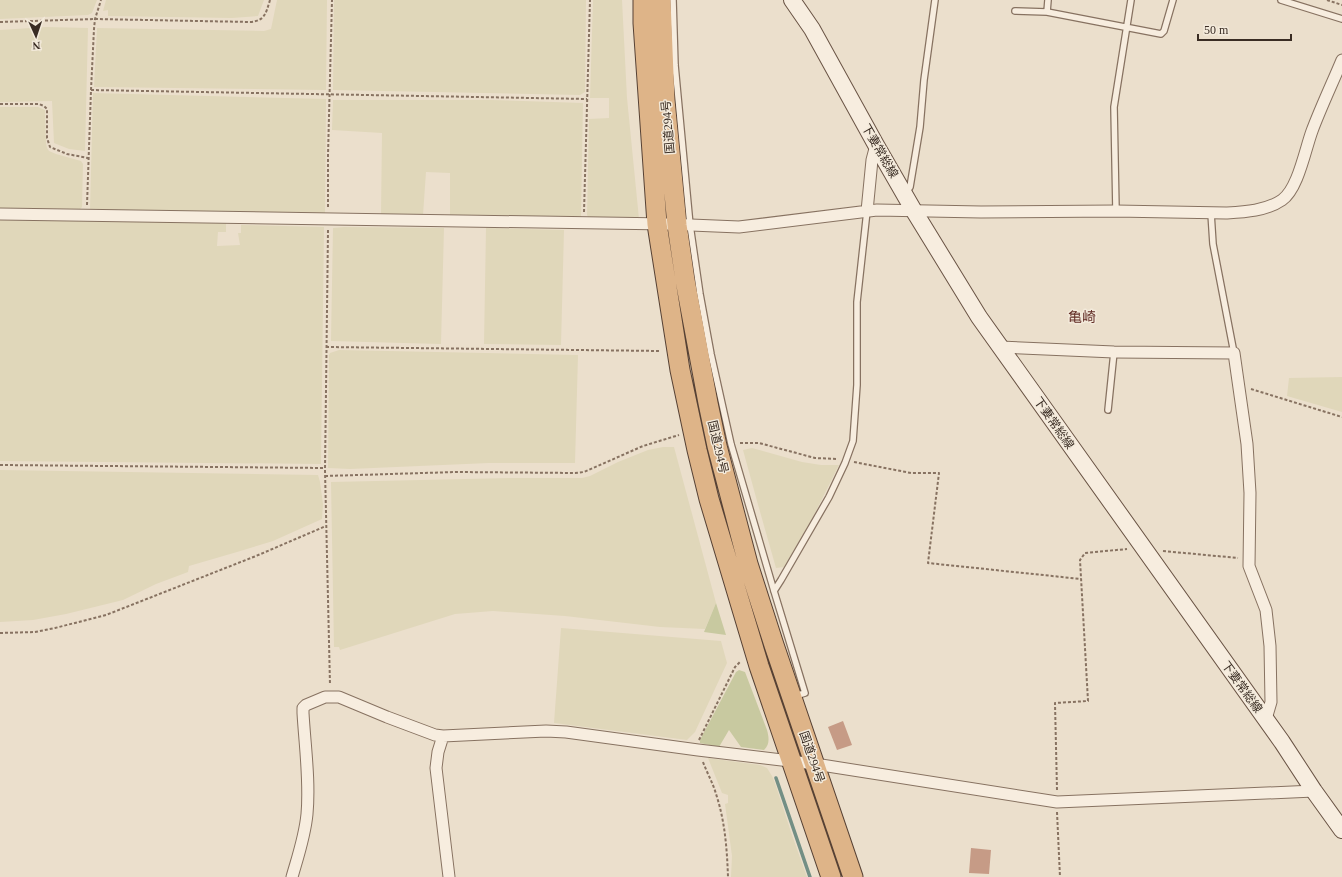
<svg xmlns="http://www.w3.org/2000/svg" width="1342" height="877" viewBox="0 0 1342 877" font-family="'Times New Roman','Noto Sans JP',serif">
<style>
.farmland{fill:#e0d7ba}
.green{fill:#c8c9a0}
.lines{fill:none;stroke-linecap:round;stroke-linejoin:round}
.stream{stroke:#738f85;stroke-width:3.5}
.building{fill:#c69b86}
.service-casing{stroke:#877261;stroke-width:8}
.minor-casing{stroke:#877261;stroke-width:13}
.secondary-casing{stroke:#695344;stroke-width:18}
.trunk-casing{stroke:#564134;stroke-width:21}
.path{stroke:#877261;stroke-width:2;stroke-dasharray:3 2;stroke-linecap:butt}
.service{stroke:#f7eddf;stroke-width:5.5}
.minor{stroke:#f7eddf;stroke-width:11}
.secondary{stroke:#f7eddf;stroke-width:16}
.trunk{stroke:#deb488;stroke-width:19}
.labels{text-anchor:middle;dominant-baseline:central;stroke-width:3;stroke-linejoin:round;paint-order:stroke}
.street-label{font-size:12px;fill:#392c23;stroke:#f3eadb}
.quarter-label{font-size:14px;fill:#622d26;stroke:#f3eadb}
</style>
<rect width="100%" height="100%" fill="#ebdfcc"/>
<path class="farmland" d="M0,0H97L92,13L88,15L0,19Z
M106,0H264L258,16L232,18L108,16V10L103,11Z
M277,0H327L326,90L94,87L97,28L264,31L271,29Z
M334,0H586L585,92L580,95L333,90Z
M593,0H622L627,98L639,219L589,218L587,215L589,119L609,118V98H590Z
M46,27L88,28L85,151L69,149L54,143L52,101L0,102V30Z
M93,93L326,99L325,214L90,210Z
M333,100H491L583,103L581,218L450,216V173L426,172L423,215H381L382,133L332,130Z
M0,107H38L45,110L46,143L47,148L49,151L56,154L81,161L83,164L82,207L80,209L0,208Z
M0,220L226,223V232H218L217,246L240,245L238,233H241V225L324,227L321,464L0,461Z
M344,227L444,228L441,344L331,341L333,228Z
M486,228L564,230L561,345L484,344Z
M339,350L578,355L575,463H489L350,469L328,468L329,355L330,353Z
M1342,377V412L1287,396L1289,378Z
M663,447H674L716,603L705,629L660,627L565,616L493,611L455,614L340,650L339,647H334L331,482L511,478H582L590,476L618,462L648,450Z
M752,448L802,462L821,465H839L814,515L784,567L776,568L757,501L743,450Z
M0,470L318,475L320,482L323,504L322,519L273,541L237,552L189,566L188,572L156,584L123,600L66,614L33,620L0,622Z
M561,628L721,641L727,663L695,732L687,740L554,723Z
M708,758L760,765L767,768L772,776L775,783L792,835L807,877H731L732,856L725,804L728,803V795L722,793Z"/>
<path class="green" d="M716,603L726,635L704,632Z
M739,670L745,672L767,730C769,737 770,745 764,750L741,747L729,730L719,747L700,743V740L736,672Z"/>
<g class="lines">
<path class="stream" d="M776,778L810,877"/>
</g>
<path class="building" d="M843,721L852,745L837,750L828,727Z
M971,848L991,850L989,874L969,873Z"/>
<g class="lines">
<g class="service-casing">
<path id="service" d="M673,0L675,65L690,225L700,294L711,354L731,444L774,591L805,693L795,696
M1281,0L1342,19
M1015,11L1047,12L1161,34L1164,31L1173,0
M1047,12L1048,0
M906,193L910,187L920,127L924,80L935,0
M1116,211L1114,107L1131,0
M1211,213L1213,244L1234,353
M1108,410L1114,352
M774,591L781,580L829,497L845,463L853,441L857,385V302L867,211"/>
</g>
<g class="minor-casing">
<path id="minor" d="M867,211L872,160L876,145
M0,214L667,224L739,227L877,210L981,212L1116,211L1226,213C1244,212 1266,211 1282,200C1298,189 1305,150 1312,131C1321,107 1332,84 1342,60
M1000,347L1114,352L1234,353L1247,444L1250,493L1249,566L1266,610L1270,646L1271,702L1266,719
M292,877C298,856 305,836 307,814C310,781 305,747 303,713V708L306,705L325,697H339L387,717L435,735L443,736
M449,877L436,768L438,752L443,736L546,731L566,732L698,750L815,764L1057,802L1314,791"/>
</g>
<g class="secondary-casing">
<path id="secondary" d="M792,0L812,29L876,145L914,211L979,317L1282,742L1314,791L1342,830"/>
</g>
<g class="trunk-casing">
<path id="trunk" d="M643,0V23L657,224L680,370L697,450L709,499L759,666L831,877
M661,0L665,100L677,225L685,280L708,403L717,446L748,564L774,645L853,877"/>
</g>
<path class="path" d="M1327,0L1342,5
M0,22L95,19L250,22C265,21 266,13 270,0
M91,90L587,99
M0,104H39L44,106L47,109V138L50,147L67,154L88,158
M87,205L91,90L94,29L95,19L101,0
M328,207V155L332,0
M584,212L590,0
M328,230L325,470L330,685
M326,347L661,351
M1251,389L1342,417
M740,443H759L815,458L838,459
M854,462L911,473H939L928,563L1081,579
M0,465L325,468
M325,476L456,472L575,473L584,472L643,446L679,435
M1163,551L1238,558
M0,633L35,632L55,628L106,615L256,556L326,526
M699,740L735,667L741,661
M703,762C707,773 713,783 716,794C725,821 727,849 728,877
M1057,790L1055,703L1088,701L1080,560L1085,553L1127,549
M1057,812L1060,877"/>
<use href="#service" class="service"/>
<use href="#minor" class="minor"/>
<use href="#secondary" class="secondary"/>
<use href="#trunk" class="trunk"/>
</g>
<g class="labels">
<g class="street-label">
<text transform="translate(668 127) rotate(-95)">国道294号</text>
<text transform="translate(880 151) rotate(60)">下妻常総線</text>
<text transform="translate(1054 423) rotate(55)">下妻常総線</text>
<text transform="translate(718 447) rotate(77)">国道294号</text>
<text transform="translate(1242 687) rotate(54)">下妻常総線</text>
<text transform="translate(812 757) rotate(71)">国道294号</text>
</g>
<g class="quarter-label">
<text x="1082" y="317">亀崎</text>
</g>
</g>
<g transform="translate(36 36) rotate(177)" stroke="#f3eadb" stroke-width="3" paint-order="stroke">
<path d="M0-3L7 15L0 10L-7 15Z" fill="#392c23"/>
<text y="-6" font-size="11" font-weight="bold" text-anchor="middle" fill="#392c23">N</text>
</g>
<path d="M1198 34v6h93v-6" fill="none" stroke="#392c23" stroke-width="2"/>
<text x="1204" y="34" font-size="12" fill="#392c23" stroke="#f3eadb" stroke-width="3" paint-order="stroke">50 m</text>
</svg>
